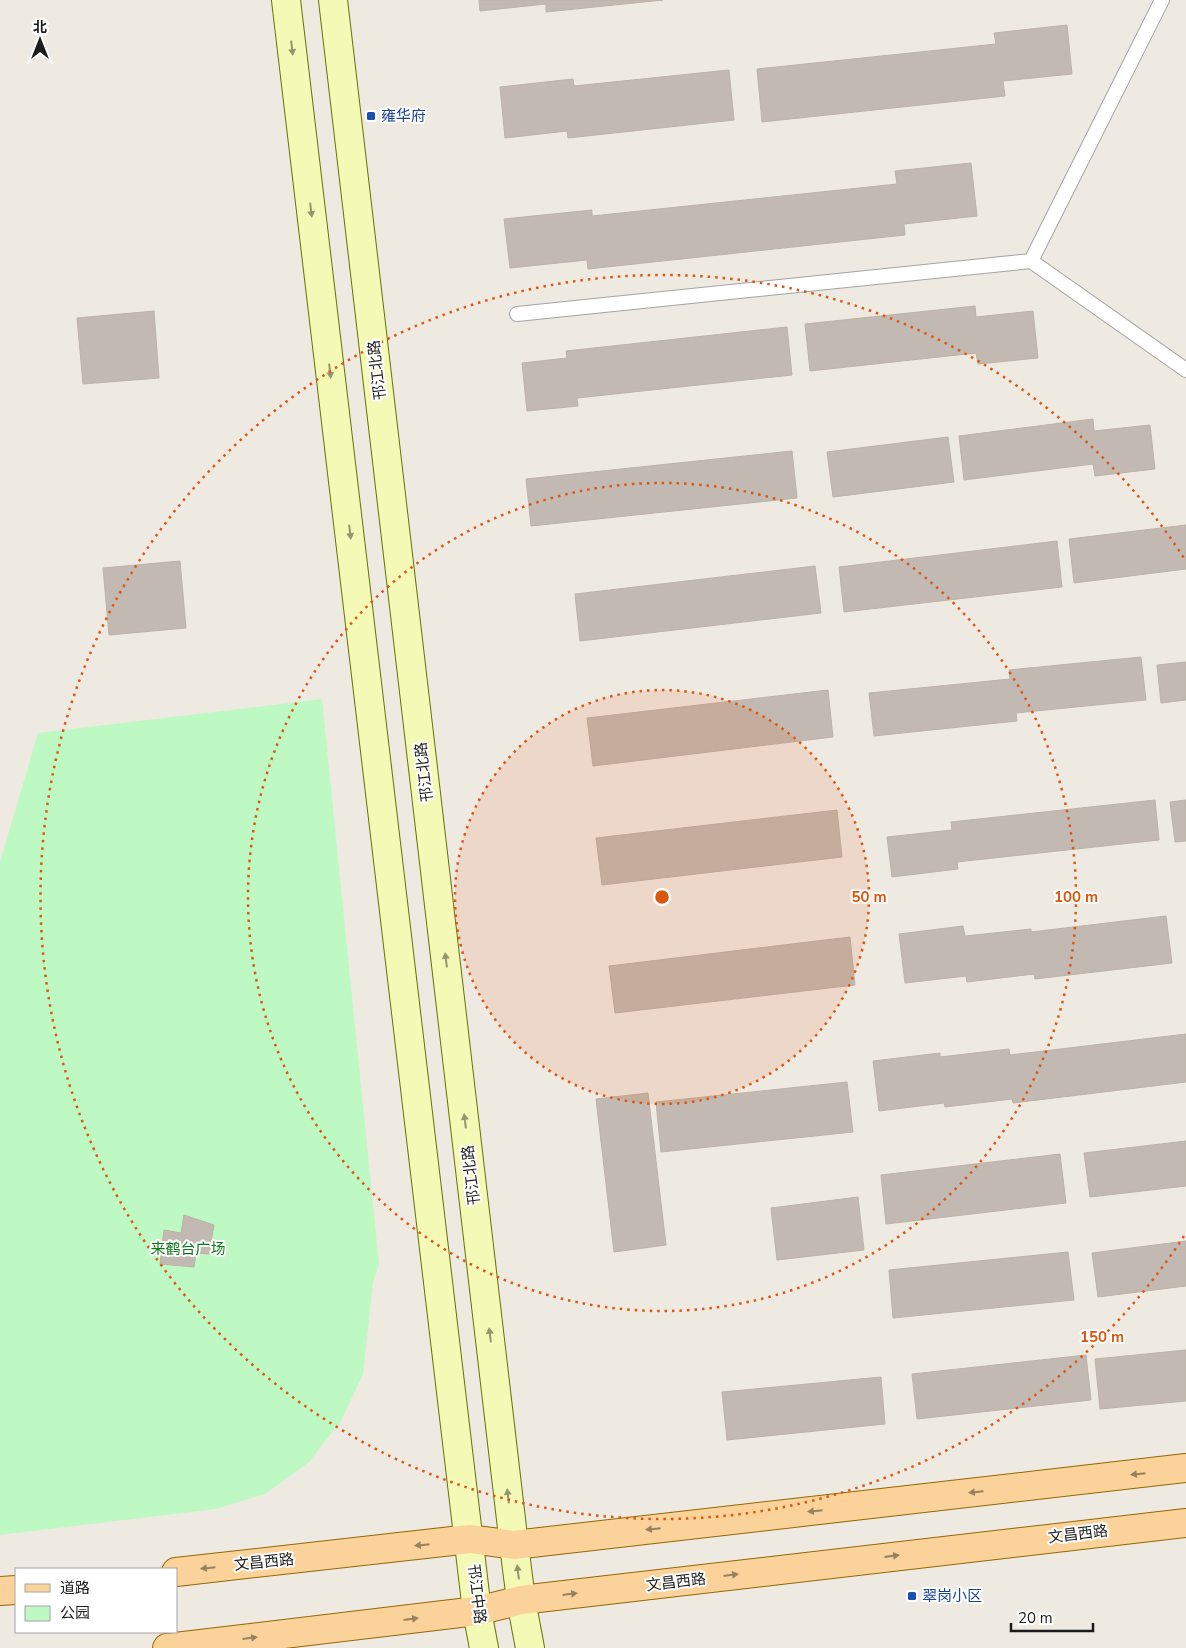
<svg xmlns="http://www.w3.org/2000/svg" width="1186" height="1648" viewBox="0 0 1186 1648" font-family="'Nunito Sans','Noto Sans SC',sans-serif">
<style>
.park{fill:#bef9c4}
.building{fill:#c2bab2;stroke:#bfb1a5}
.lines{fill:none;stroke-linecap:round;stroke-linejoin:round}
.lane-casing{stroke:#a3a3a3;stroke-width:16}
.secondary-casing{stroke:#647205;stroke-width:30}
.primary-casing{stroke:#946601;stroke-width:30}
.lane{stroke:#fff;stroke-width:14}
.secondary{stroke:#f4f9b5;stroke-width:28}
.primary{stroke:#fbd39a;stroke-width:28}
.oneway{fill:#939670}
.oneway2{fill:#978161}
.ring{fill:none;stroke:#de560d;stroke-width:2.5;stroke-dasharray:2.5 5}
.transit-dot{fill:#1a4fb4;stroke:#fff;stroke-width:2}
.labels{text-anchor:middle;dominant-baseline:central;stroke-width:4;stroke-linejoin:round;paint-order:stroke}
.transit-label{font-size:15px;fill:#164399;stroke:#fff;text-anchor:start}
.street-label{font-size:15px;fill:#1c1c1c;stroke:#fff}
.park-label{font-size:15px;fill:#0c7917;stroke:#fff}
.centre{fill:#de560d;stroke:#fff;stroke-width:2.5}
.ring-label{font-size:15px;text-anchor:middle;font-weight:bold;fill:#de560d;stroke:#fff;stroke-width:4;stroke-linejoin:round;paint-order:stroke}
</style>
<rect width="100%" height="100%" fill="#eeeae2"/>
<path class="park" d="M322,699L379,1264L373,1283L363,1374L341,1421L309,1462L265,1494L216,1509L0,1535V862L38,733Z"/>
<path class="building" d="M479,0H663L546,12V4L480,11Z
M1067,25L1072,74L1003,81L1005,96L762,122L757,69L996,44L994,33Z
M729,70L734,120L568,138L567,131L505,138L500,87L573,79L574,86Z
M971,163L977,216L904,224L905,235L588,269L587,260L510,268L504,219L592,210V216L897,184L895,171Z
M975,306L976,317L1033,311L1038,358L978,364L976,353L810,371L805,324Z
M154,311L159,378L83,384L77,318Z
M787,327L792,375L577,398L578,406L527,411L522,363L567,358L566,351Z
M1093,419L1094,431L1150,425L1155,469L1095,476L1093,464L964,480L959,436Z
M948,437L954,482L833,497L827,452Z
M792,451L797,498L531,526L526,479Z
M1186,525V569L1074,583L1069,539Z
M1057,541L1062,587L844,612L839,567Z
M180,561L186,628L109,635L103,568Z
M815,566L821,613L580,641L575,594Z
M1141,657L1146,700L1016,713L1017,721L874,736L869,693L1010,679L1009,670Z
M1186,662V700L1161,703L1157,665Z
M828,690L833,737L593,766L587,718Z
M1155,800L1159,840L957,862L958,869L892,877L887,837L952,830L951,822Z
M1186,800V841L1175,842L1170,802Z
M837,810L842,857L602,885L596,838Z
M1166,916L1172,963L1035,979L1034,974L967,982L966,976L905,983L899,934L963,926L965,936L1031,929V932Z
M850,937L855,985L615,1013L609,966Z
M1186,1034V1082L1013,1103L1012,1099L945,1107L944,1103L879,1111L873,1061L940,1053V1057L1009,1049L1010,1055Z
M847,1082L853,1132L661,1152L656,1102Z
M648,1093L666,1245L614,1252L596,1099Z
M1186,1141V1186L1090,1197L1084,1153Z
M1060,1154L1066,1203L886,1224L881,1175Z
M858,1197L864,1250L777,1260L771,1208Z
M184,1215L214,1225L209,1254L196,1253L194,1267L160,1264L164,1230L181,1233Z
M1186,1241V1286L1098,1297L1092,1253Z
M1068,1252L1074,1300L893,1318L889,1270Z
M1186,1350V1401L1100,1409L1095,1359Z
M1086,1355L1091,1400L917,1419L912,1374Z
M881,1377L885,1424L727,1440L722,1392Z"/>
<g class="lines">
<g class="lane-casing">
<path id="lane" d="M1162,0L1031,261L1186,370
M517,314L1031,261"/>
</g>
<g class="secondary-casing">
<path id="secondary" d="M286,0L477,1611L484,1648
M333,0L514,1545L521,1600L530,1648"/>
</g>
<g class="primary-casing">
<path id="primary" d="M176,1572L470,1539L514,1545L1186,1468
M0,1591L16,1590
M167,1648L477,1611L521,1600L1186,1523"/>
</g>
<use href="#lane" class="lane"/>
<use href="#secondary" class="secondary"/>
<use href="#primary" class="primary"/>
</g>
<defs><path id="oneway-solid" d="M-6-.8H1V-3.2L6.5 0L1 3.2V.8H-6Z" transform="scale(1.25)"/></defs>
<g class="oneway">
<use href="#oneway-solid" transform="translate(292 48) rotate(83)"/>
<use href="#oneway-solid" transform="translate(311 210) rotate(83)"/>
<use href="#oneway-solid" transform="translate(330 371) rotate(83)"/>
<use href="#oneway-solid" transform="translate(350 532) rotate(83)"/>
<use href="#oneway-solid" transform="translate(446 960) rotate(-97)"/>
<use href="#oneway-solid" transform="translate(465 1121) rotate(-97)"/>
<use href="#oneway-solid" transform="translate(490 1335) rotate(-97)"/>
<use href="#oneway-solid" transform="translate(508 1496) rotate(-97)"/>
<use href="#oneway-solid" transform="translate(518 1572) rotate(-97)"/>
</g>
<g class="oneway2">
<use href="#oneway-solid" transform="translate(1138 1474) rotate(174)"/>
<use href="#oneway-solid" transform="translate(976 1492) rotate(174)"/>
<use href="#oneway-solid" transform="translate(815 1511) rotate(174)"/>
<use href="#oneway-solid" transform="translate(653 1529) rotate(174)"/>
<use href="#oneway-solid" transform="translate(422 1545) rotate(174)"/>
<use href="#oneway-solid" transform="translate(892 1556) rotate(-7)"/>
<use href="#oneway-solid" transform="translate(208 1568) rotate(174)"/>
<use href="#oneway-solid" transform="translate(731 1575) rotate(-7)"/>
<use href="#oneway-solid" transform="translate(570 1594) rotate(-7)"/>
<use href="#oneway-solid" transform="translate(411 1619) rotate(-7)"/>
<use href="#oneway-solid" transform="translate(250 1638) rotate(-7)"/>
</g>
<circle cx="662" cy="897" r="207" fill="#de560d" fill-opacity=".12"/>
<g class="ring">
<circle cx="662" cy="897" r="207"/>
<circle cx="662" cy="897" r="414"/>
<path d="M1184 1236A622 622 0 1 1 1184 558"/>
</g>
<g class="transit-dot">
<rect x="366" y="111" width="10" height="10" rx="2.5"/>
<rect x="907" y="1591" width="10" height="10" rx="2.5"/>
</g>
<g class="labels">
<g class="transit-label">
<text x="381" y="116">雍华府</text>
<text x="922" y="1596">翠岗小区</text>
</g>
<g class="street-label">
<text transform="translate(377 370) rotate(-97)">邗江北路</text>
<text transform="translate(424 772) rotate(-97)">邗江北路</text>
<text transform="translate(471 1175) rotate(-97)">邗江北路</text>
<text transform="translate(1078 1534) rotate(-7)">文昌西路</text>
<text transform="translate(264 1562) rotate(-6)">文昌西路</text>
<text transform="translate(676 1582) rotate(-7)">文昌西路</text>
<text transform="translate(477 1594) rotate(83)">邗江中路</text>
</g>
<g class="park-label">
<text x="188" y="1249">来鹤台广场</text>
</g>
</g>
<circle cx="662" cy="897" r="8" class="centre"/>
<g class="ring-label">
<text x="869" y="902">50 m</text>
<text x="1076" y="902">100 m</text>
<text x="1102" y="1342">150 m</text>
</g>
<rect x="15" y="1568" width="162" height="65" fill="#ffffff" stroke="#a4a4a4"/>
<rect x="25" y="1584" width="25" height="8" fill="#fbd39a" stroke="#a4a4a4"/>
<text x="60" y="1593" font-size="15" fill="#1c1c1c">道路</text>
<rect x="25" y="1606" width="25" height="15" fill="#bef9c4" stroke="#a4a4a4"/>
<text x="60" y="1618" font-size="15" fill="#1c1c1c">公园</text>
<g transform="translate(40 40)" stroke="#ffffff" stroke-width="4" paint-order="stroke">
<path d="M0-4L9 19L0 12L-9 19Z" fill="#1c1c1c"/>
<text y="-8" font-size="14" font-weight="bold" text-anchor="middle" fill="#1c1c1c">北</text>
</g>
<path d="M1011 1623v8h82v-8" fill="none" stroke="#1c1c1c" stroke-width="2.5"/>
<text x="1018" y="1623" font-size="15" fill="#1c1c1c" stroke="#ffffff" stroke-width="4" paint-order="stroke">20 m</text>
</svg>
